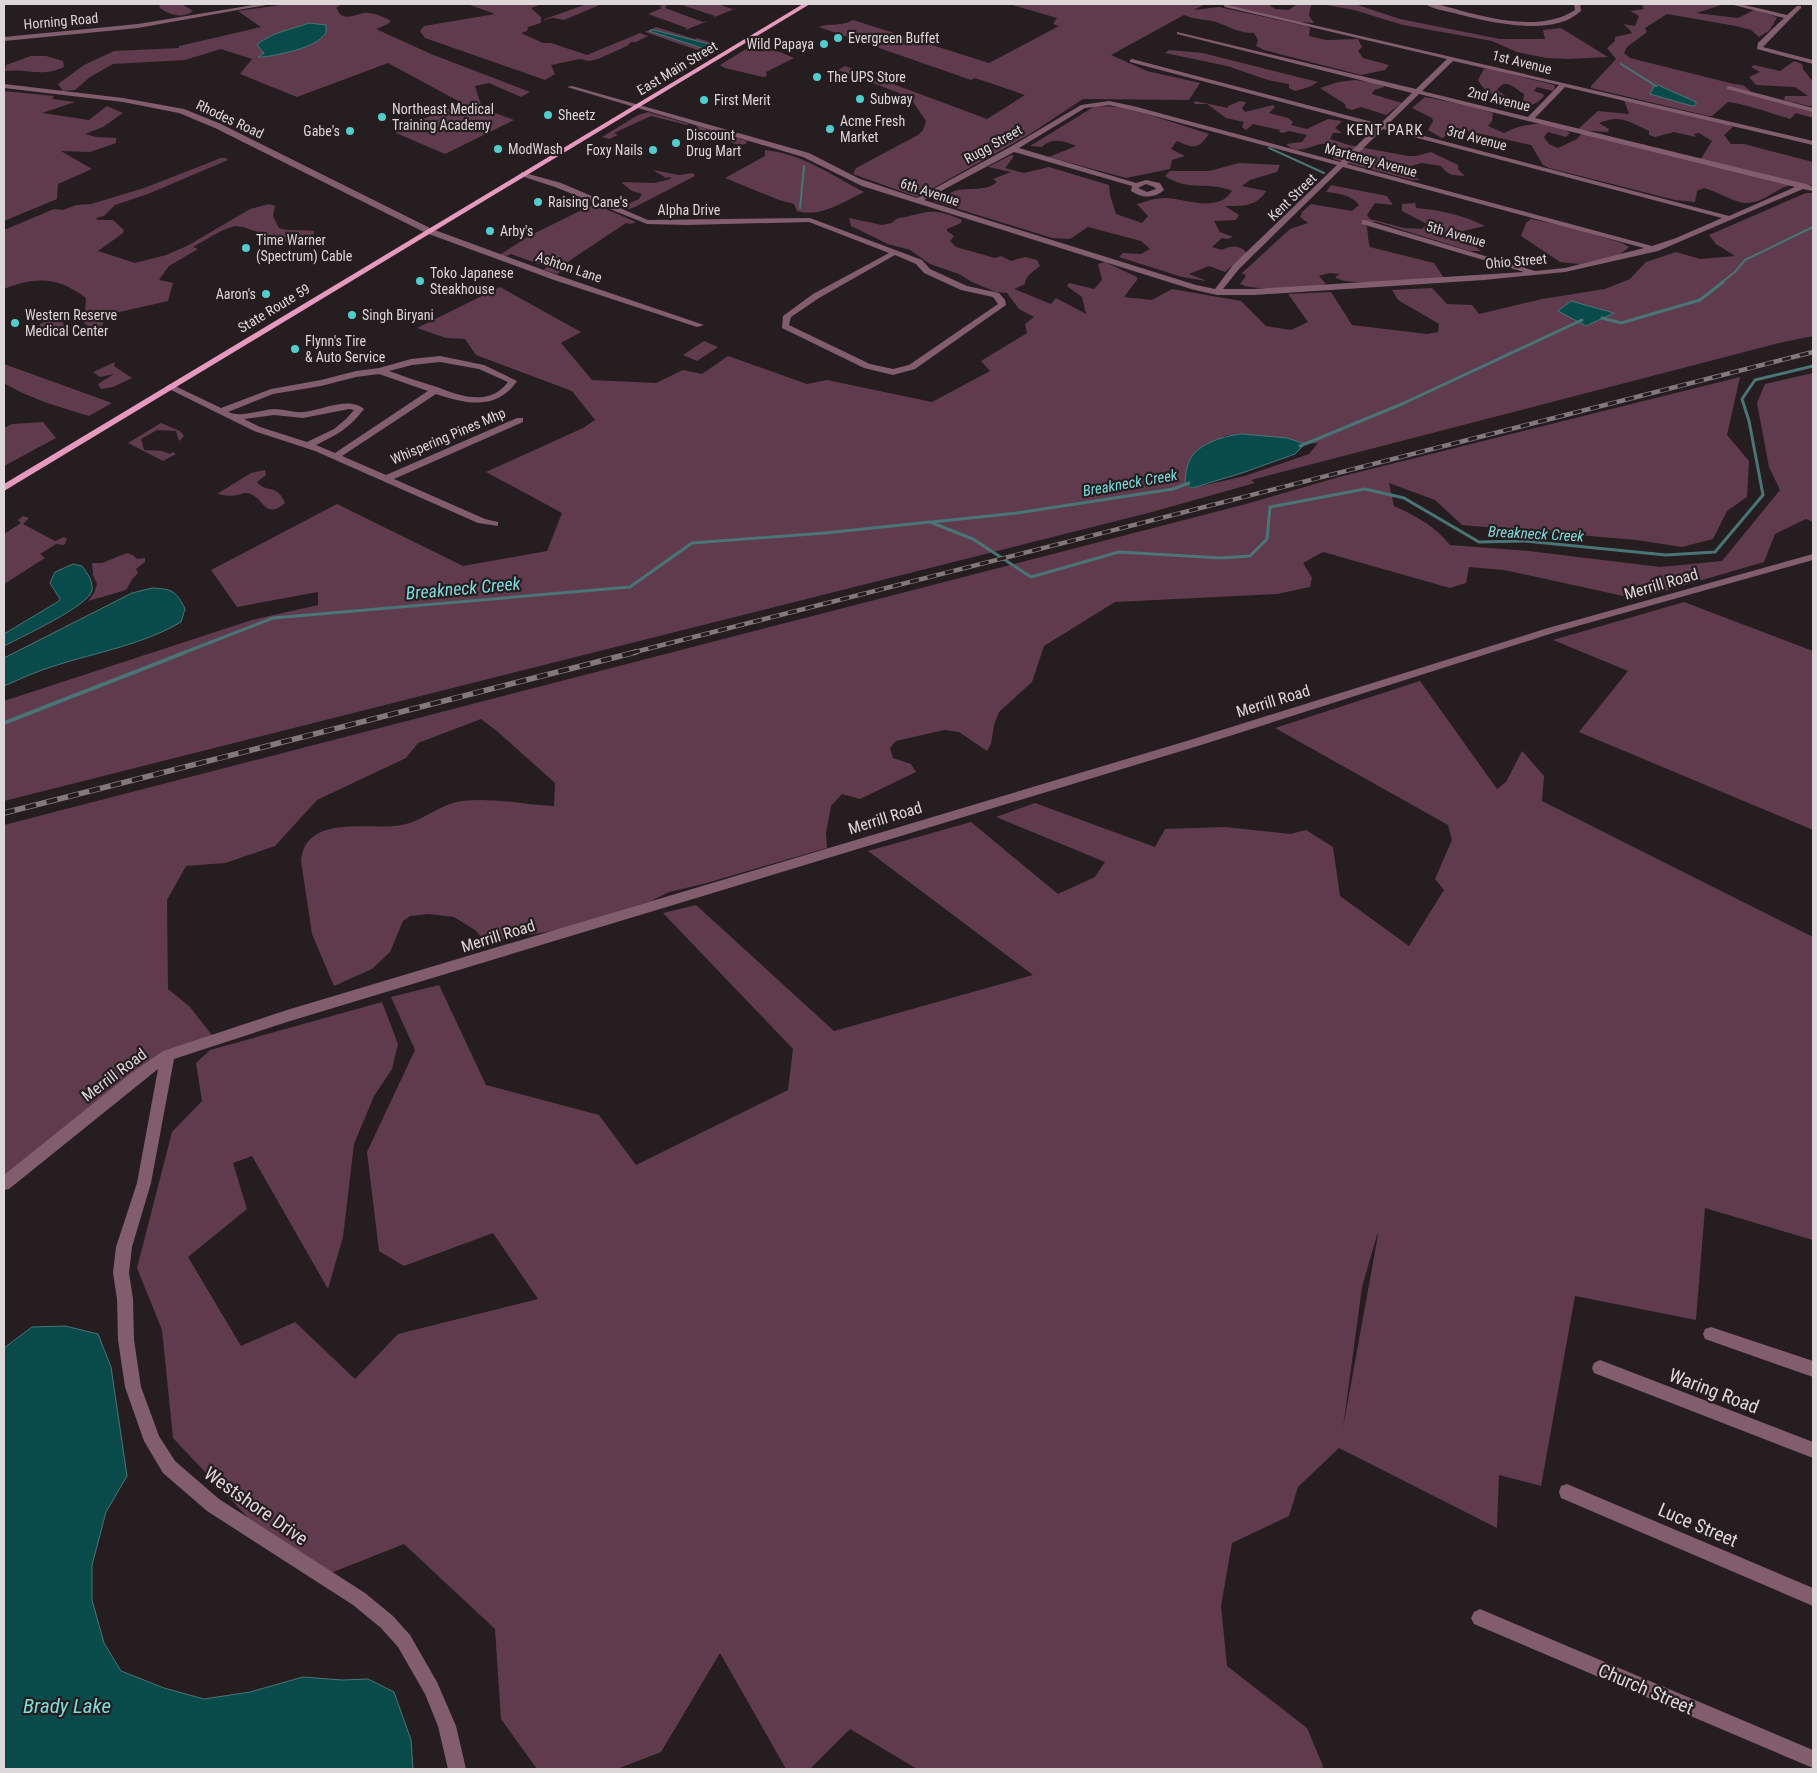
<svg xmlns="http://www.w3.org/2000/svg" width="1817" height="1773" viewBox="0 0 1817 1773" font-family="'Roboto Condensed',sans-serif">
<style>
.green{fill:#5f3b4d;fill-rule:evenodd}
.water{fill:#094b4b;stroke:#497576}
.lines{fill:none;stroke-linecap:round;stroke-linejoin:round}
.stream-far2{stroke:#497576;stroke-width:2}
.stream-far1{stroke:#497576;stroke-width:3}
.stream{stroke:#497576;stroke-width:4}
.minor{fill:#825d6e;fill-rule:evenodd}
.major{fill:#e599bf;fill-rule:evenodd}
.rail-far1-casing{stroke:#81797d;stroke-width:4.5}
.rail-casing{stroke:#81797d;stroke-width:5.5}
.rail-far1{stroke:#261d21;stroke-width:3;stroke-dasharray:9;stroke-linecap:butt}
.rail{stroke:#261d21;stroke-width:4;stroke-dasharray:11;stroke-linecap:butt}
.poi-dot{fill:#52cdcc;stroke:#261d21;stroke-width:2}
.labels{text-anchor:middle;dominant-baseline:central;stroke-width:4.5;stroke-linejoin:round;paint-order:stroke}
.far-street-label{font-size:14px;fill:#ded7da;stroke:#261d21}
.far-poi-label{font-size:14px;fill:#ded7da;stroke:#261d21;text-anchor:start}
.far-neighbourhood-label{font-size:15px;letter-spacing:1px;fill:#ded7da;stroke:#261d21}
.far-water-label{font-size:15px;font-style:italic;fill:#7cdcda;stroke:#261d21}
.street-label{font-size:16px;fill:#ded7da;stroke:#261d21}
.water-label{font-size:18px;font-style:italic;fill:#7cdcda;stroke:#261d21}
.near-street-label{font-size:19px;fill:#ded7da;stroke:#261d21}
.near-water-label{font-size:21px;font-style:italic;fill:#7cdcda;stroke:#261d21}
</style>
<rect width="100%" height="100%" fill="#261d21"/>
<path class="green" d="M159,4H182L193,11C182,19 170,15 160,8Z
M287,4H342L336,8C338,9 338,12 340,14C345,20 358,14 364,13C372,12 384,17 391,21L388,24L376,29L431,54L530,92L521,97L489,83L475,86L482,108L514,120L445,154L396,133L397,130L462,103L388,63L297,97L240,74L252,59L221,49L185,60L113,64L90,77L75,90L63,91L58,84L84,65L114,51L179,48V46L261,27L238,11Z
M476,4H542L531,8L541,17V23L528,27L527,31L521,33L543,43H551L587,55L640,33L648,36L636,42H631L627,46L598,59L589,61L580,59L551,65L555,74L545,80L425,38L420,31L424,26L495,14L470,5Z
M602,4L564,20L553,18L542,20L584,5Z
M679,4H718L732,9L737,8L712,18L715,16Z
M1009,4H1205L1194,10L1219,7L1306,26L1310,28L1309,36L1326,40L1358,39L1362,47L1358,51L1363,58L1389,65L1385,70L1361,75L1264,50L1256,46L1258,40L1254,33C1238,33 1231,27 1216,22C1205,19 1194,20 1184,15L1111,55L1147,71L1200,83L1189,100L1083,99L1030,134L917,197L853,174L856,168L918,135L923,130L926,121L913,102L899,93L838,70L845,66L987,119L1025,95L975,78L971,80L819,27C827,23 840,27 853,20L989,63L1059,26L1053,24L1057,18Z
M1219,4H1268L1275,9L1289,10L1297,4H1312L1310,9L1309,16L1314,23L1299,22Z
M1321,4H1355L1400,19L1500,39H1545L1543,30L1561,28L1608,57L1568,59L1546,58L1517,52L1492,41L1403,25L1354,10Z
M1641,4H1725L1696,13L1738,18L1754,10L1777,17L1770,30L1759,37L1751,30L1736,26L1667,14L1645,28L1647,32L1627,47L1624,53L1630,58L1734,84L1743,85L1755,95L1813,110V118L1796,113L1790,119C1769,113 1750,105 1728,102L1712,116H1708L1591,88V86L1616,59L1607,48L1615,41V37L1632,33L1629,29L1623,24L1635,26L1639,16L1630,11L1644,9Z
M665,5L667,6L665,8L703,22L708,21L685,30L687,28L648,14L639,15L648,14L662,8L659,6Z
M656,27L695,39L697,38L718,45L714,50L706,53L645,32Z
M751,46L780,52L794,58L766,72L767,76L763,77L725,68L720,65Z
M1169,50L1203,53L1318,82L1309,87L1295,91L1289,88V84L1268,80L1227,66L1165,53Z
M31,56H46L63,61L64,67C40,78 29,68 5,71L6,65Z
M1794,61L1802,64L1803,69L1813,82V107L1784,100L1785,96H1808L1795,87L1756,85L1749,77L1760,72L1751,67L1754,65L1780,71Z
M1484,69H1491L1554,85L1555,87L1553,91L1537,87L1534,91L1543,94L1544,96C1538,102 1532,108 1523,104L1524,94C1515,89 1506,76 1497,90L1510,99C1498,99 1483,91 1478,80Z
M1355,80L1383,84L1384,87L1374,90L1372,94L1402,103L1386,115L1361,107L1352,110L1346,108L1345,104L1320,88L1338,82Z
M4,91L54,96L52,99L75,102L42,113L89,120L107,106L123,113L103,127L85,134L96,137L116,138V143L90,152L61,151L92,169L58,184L57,199L4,221Z
M1425,97L1470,106L1493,113L1492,121L1488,126L1504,133C1524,122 1551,120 1570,133L1566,137L1548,132L1544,137L1549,144L1558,148L1577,139L1582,133L1699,162L1712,141L1699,133L1694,134L1696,137L1674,132L1655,137L1649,135V131C1629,122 1621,114 1599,123L1609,129L1608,132L1577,130L1598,111L1629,114L1624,100L1727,124L1733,127L1724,135L1731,144H1744L1813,162V186C1779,178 1773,201 1748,203C1737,204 1716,191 1704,188L1697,191L1695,202L1675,200L1549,168L1543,165L1531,145L1468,131L1458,130L1442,138L1428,130L1433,121L1432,118L1412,108Z
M1195,101L1228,108V106L1240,101L1245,102L1246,103L1242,108L1245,112L1273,105L1275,107L1269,113L1288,118L1293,122L1291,125L1307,129L1328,119L1342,121L1335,128L1342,133H1333L1330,139L1349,145L1408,156H1416L1431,152L1458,165V169L1465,176C1454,175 1448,176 1441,166L1422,163L1410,166L1407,171L1420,180H1412L1336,160L1333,158V145C1329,145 1324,143 1321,144C1309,146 1297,156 1286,144L1302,142L1307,135L1289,131L1283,133L1279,132L1280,130L1253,124L1246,130L1242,127L1244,122L1226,118L1207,104H1194Z
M1095,106L1125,107L1209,134C1198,149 1195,149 1177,141L1171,149L1185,156L1172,160L1170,169L1126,178L1049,157L1076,146C1064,141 1052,137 1042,147L1030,146Z
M648,112L689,124L687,125L651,116L614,133L618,135L609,139L602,137L638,115Z
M698,126L747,141L746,144L738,145L696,129L695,127Z
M765,150C803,154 831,175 864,192C843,202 820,218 797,211L794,204L779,200L725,178L765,156Z
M1011,155L1014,156L1005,168L1024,173L1049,167L1109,185L1110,195L1116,214L1142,223L1148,216L1137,204C1145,202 1155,198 1164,198C1185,198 1217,214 1232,191C1211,181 1188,192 1165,176L1170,171H1209L1239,163L1280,165L1277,172L1250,180L1242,186L1266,191C1257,207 1241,206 1225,206L1239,215L1236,220L1214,221L1220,232L1233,237L1227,239L1222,238L1212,247L1222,250C1231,245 1240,245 1247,253L1225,272L1209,266L1189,274L1207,281L1182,277L1119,257L1123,253L1141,254L1150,249L1141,241L1088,227L1070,239L1052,238L933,201C943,201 948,192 958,190C970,188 987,191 997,182L993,179L1011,172L988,167Z
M221,158H226L228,160L148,194L115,205L104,216L96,218L98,220H113L124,230L123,233L98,251L135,263L166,255L187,246L250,209L269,204L275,206L273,216L279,228C290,232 303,229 314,231V234L289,243L243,227L235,226L223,230L193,247L198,249L169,266L159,280L173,283L168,301L106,315L99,334L84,323L86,298C59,277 35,276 4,289V230L54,209L63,210L76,205L91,204L144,188Z
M653,170L679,175L693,173L695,176L635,207L629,209L621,207L639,199L642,194L632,191L622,183L623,182L655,183L670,179L671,177L666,178Z
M1331,185L1387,196L1393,205L1375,203L1367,215L1370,219L1404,228L1422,229L1427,224L1402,211V204L1415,203L1416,208C1440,210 1463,215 1485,226L1463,231V237L1481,251H1470L1377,222H1365C1369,231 1367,238 1370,247L1434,263L1444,278C1424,279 1347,288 1335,277L1340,274L1329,273L1319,276L1326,284C1309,287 1253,292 1240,284L1246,276L1242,273L1290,229L1308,223L1300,217L1302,212L1311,204L1352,211L1359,205C1352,195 1337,193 1326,192Z
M1806,193H1813V336L1779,343L1251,480L1255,483L1152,512L4,801V701L252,620L318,605V592L237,607L211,570L337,504L463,566L547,551L562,513L486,472L583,428L595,420L572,391L476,355L465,339L446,338L417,328L500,287L581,332L561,343L592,380L656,383L683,370L702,374L728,356L807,384L827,380L932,402L990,371L981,361L1027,333L1025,324L1034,317L1019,309L1007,293L996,292L972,282L959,274L930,264L910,250L888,244L851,226L849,218L882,225L892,223C897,217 899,218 906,217C931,210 937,209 962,220L961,223L947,229V231L954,236L950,241L956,247L995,258L1001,256L1011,261L1025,257L1037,260L1040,266C1034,271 1025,276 1025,284L1014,289L1051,304L1056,298L1086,314L1082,297L1067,286L1069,283L1094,289L1102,280L1098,264L1105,262L1137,277V280L1124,297L1152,300L1172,289L1241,301L1266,326L1291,330L1308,322L1288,294L1331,292L1352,325L1427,334L1438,332L1439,324L1398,300L1392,290L1432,288L1447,304L1472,305L1479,314L1542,299L1605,289L1630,279L1646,262L1676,252L1700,259L1735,256L1716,244L1709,235ZM1242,434L1287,438L1305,444L1318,443L1309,454L1245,476L1192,488L1185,485L1224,436Z
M594,204L636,222L631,224L626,223L557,269L562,271L557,274L544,270L547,267L511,254L506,256L502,255L501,254L529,236Z
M1531,219L1569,227L1622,243L1629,247L1618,256L1580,264L1569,263L1560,262L1521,236L1526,223Z
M51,319L62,320L64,326C57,332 47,335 38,330L40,324Z
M704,341L718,347L697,361L683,355Z
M115,362L114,366L132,378L113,387L101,389L98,384L114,374L100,377L93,372Z
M4,364L112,403L89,416C60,407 30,399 4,383Z
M1813,373V522L1806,519L1775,534L1764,562L1637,599L1504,570L1469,567L1466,583L1450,588L1323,552L1303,563L1312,578L1310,587L1277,594L1115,602L1044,646L1032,682L999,712L994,725L991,744L987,751L959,732L944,730L896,741L890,748L893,758L911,764L916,772L860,799L842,794L831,806L826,833L827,848L703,884L669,892L651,901L558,930L486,942L475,930L454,917L429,914L410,916L403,921L390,952L372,969L334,986L312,934L301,861C305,813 371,831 402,825C423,821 440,804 462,801C493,797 524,805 554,806L555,783L498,732L481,719L418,743L406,758L317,800L275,846L225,863L186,866L167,900L168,989L190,1007L215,1039L168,1055L37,1156L4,1184V825L1246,504L1339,477L1740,377L1727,435L1749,461L1747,497L1727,511L1713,539L1682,547L1636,540L1462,525L1435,500L1389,483L1394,506C1416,516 1435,526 1450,545L1529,551L1660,567L1722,561L1780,490L1769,467L1757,403L1765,384Z
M43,422L56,438L4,466V428L12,424Z
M161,423L180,431L184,436L179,441L176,431L157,430L141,439L144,450L162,451L170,454L173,452L176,454L163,461L128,443Z
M265,470L266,475L257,482C267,494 277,483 285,503C263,522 264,493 245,493C242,493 240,495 237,495C231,497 224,495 217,494L251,473Z
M23,516L29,518L23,524L55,541L64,537L67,539L64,545L56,544L40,554L45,558L4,584V534L21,523L18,520Z
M127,553L133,555L137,559L145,558V562L136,569L138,573L133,578L126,590L88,601L94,593L97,584L93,575L92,563H102Z
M1684,602L1813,651V830L1579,732L1628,671L1553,640Z
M1420,681L1497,789L1506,782L1522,751L1544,776L1542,801L1813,937V1240L1705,1208L1696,1320L1575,1296L1541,1486L1499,1475L1497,1528L1339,1448L1298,1487L1289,1516L1232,1543L1221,1606L1227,1666L1307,1728L1323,1766L1322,1769H917L850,1729L810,1769H786L720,1653L661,1752L617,1769H537L501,1719L495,1629L404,1544L328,1574L254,1524L173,1438L162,1330L137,1268L172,1132L202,1101L196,1063L210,1050L382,1002L398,1044L392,1069L374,1096L354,1144L343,1237L328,1289L252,1156L233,1163L247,1209L188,1257L241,1346L295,1322L355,1379L398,1334L538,1299L493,1233L404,1266L379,1251L367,1152L415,1050L391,997L439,985L486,1085L599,1115L636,1165L788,1090L793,1049L663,913L696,905L834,1031L1033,975L868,851L971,822L1058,894L1095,877L1105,862L996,817L1035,803L1155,847L1165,829L1225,827L1290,834L1306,830L1333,847L1340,896L1409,946L1444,890L1435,879L1452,840L1448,825L1275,728ZM1377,1235H1378L1343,1428L1362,1287Z"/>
<path class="water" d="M309,23L326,25V33C323,36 319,41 314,43C305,49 268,58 258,57L264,53L257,45C269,33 293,29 309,23Z
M650,30H654L713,45L710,49H705L649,31Z
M1658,85L1696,102V105L1692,106L1650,94L1654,86Z
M1571,301L1614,313L1586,326L1558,311Z
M1242,434L1287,438L1305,444L1295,454L1242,473L1192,488L1185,484C1186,479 1185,473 1187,468C1191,445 1222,436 1242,434Z
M73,564L82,566C87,573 93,580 92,590C91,605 19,638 4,646V634L59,601L60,599L50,583L55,572Z
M152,588C173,589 176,591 185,609L181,622C142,645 97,652 54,666C37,671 20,679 4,686V658L132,593Z
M65,1326L98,1334L111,1367L127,1476L106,1512L92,1565V1600L104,1643L121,1671L164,1688L204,1699L250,1692L303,1677L342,1680L368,1679L394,1692L411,1740L413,1769H4V1348L32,1327Z"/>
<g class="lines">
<path class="stream-far2" d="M1621,64L1656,86
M1269,148L1324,173
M800,208L804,166
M1721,283L1735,272L1745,260L1813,227"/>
<path class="stream-far1" d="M1602,318L1621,323L1700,300L1723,282
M1300,446L1402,404L1582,320
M932,522L1017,513L1173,489L1189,483
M183,653L273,618L630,587L692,543L825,533L930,522L973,539L1031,577L1119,552L1221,558L1250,556L1267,539L1270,507L1365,489L1404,498L1479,542L1525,541L1666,555L1715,552L1763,495L1749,421L1742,399L1755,380L1813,366"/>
<path class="stream" d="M4,723L186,652"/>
<path class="minor" d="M259,4H272L138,28L4,41V37L138,24Z
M1223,4L1813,141V145L1565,87L1535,118L1806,184L1813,187V191L1803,189L1658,251L1565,272L1484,280L1254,295H1217L1191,289L862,186L803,157L567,87L572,86L809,153L860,179L917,198L1010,147L1081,105L1109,101L1133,106L1340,162L1376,127L1130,62V60L1132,59L1380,124L1412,93L1177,34V32L1416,89L1447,59L1225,7ZM1453,61L1559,85L1528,117L1422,91ZM1419,94L1795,187L1729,216L1386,126ZM1109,105L1132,110L1337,165L1233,265L1215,289L1196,285L924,200L1014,152L1132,186L1131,191C1141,198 1154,199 1164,190L1160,183L1146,180L1136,183L1019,148L1085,108ZM1383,129L1722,218L1676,238L1652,246L1347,164ZM1343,167L1644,248L1565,268L1535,271L1365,220H1362V224L1524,272L1254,289H1223L1239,269ZM1146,184L1154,187L1156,189L1147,192L1138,188Z
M1425,4C1437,3 1450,8 1462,11C1497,20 1543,31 1575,10L1574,4H1580L1581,11C1552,38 1489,22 1454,13C1445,11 1433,9 1425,4Z
M1730,4H1740L1787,15L1797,6H1801V8L1763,47L1813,60V64L1757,49L1758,43L1784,18Z
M4,84L123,98L184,109L221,124L432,229L560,276L704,325L697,327L554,280L426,233L215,128L179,113L123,102L4,88Z
M1729,86L1813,108V112L1727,89V87Z
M521,172L561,183L648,220L810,218L922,260L930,269L967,286L999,293L1005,300L1006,305L915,369L893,375L864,368L782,328L783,316L813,294L889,253L809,222L687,225L647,224L555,187L521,176ZM895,255L916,264L924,273L961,290L993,297L998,304L909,365L893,369L870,364L789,325L791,317L819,298Z
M440,356L484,365L517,381C497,411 466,404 436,394L342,456L386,475L517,418H523V422L394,479L485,519L498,522V526L478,523L315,451L254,431L165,387L170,384L173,385L221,408L271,389L321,380L356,371L379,368L411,359ZM440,362L479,369L508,382C489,407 460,396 437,387C421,382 405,377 389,371L412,365ZM379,374L428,391L335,453L316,445C335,436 351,427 364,409C349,396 322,410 304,412C294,413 284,409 274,409C259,410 242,418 228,412L273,394L321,386L356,377ZM349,409L354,410L346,419L334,429L307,442L260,427L244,419L274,415L303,418Z
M1813,554V560L1556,632L1198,746L287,1022L174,1059L151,1183L132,1247L129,1273L133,1299L134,1340L141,1387L159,1436L175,1461L219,1499L365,1593L393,1616L410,1635L437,1682L456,1726L466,1769H448L438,1726L425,1694L398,1647L381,1628L353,1605L207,1511L163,1473L144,1441L125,1387L118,1340L117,1299L113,1273L116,1247L137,1183L158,1069L9,1189L4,1190V1175L130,1074L163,1051L287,1010L1190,740L1548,628Z
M1711,1327L1813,1361V1377L1705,1339L1703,1334L1705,1329Z
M1600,1360L1813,1442V1458L1594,1373L1592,1368L1594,1363Z
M1567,1484L1813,1588V1606L1561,1498L1559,1492L1561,1486Z
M1480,1609L1813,1750V1768L1474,1624L1471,1618L1474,1612Z"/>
<path class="major" d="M803,4H810L4,491V484Z"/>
<g class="rail-far1-casing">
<path id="rail-far1" d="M631,653L1813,352"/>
</g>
<g class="rail-casing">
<path id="rail" d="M4,813L636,652"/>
</g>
<use href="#rail-far1" class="rail-far1"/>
<use href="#rail" class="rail"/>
</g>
<g class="poi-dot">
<circle cx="838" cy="38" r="5"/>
<circle cx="824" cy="44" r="5"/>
<circle cx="817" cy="77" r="5"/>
<circle cx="860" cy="99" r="5"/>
<circle cx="704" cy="100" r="5"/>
<circle cx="548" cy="115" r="5"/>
<circle cx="382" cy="117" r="5"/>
<circle cx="830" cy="129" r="5"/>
<circle cx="350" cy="131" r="5"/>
<circle cx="676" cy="143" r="5"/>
<circle cx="498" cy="149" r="5"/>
<circle cx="653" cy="150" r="5"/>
<circle cx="538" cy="202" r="5"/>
<circle cx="490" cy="231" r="5"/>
<circle cx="246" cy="248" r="5"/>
<circle cx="420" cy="281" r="5"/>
<circle cx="266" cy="294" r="5"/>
<circle cx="352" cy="315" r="5"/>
<circle cx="15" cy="323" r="5"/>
<circle cx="295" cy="349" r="5"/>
</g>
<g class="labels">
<g class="far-street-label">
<text transform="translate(61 21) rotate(-5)">Horning Road</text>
<text transform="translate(1522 62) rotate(14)">1st Avenue</text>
<text transform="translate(677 68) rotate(-31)">East Main Street</text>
<text transform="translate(1499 99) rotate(14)">2nd Avenue</text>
<text transform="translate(230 119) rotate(25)">Rhodes Road</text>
<text transform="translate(1477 138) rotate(15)">3rd Avenue</text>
<text transform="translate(993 144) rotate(-29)">Rugg Street</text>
<text transform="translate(1371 160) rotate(15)">Marteney Avenue</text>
<text transform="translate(930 192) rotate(18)">6th Avenue</text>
<text transform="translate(1292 197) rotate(-44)">Kent Street</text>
<text x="689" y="210">Alpha Drive</text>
<text transform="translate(1456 234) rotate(16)">5th Avenue</text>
<text transform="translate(1516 261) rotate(-5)">Ohio Street</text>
<text transform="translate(569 267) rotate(19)">Ashton Lane</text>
<text transform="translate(274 308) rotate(-31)">State Route 59</text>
<text transform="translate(448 436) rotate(-23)">Whispering Pines Mhp</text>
</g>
<g class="far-poi-label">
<text x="848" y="38">Evergreen Buffet</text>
<text x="814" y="44" text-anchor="end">Wild Papaya</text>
<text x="827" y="77">The UPS Store</text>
<text x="870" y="99">Subway</text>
<text x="714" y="100">First Merit</text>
<text x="392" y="109">Northeast Medical<tspan x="392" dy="16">Training Academy</tspan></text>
<text x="558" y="115">Sheetz</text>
<text x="840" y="121">Acme Fresh<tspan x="840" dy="16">Market</tspan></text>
<text x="340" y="131" text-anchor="end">Gabe's</text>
<text x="686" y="135">Discount<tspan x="686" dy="16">Drug Mart</tspan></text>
<text x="508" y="149">ModWash</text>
<text x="643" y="150" text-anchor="end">Foxy Nails</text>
<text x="548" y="202">Raising Cane's</text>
<text x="500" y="231">Arby's</text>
<text x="256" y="240">Time Warner<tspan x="256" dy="16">(Spectrum) Cable</tspan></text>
<text x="430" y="273">Toko Japanese<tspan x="430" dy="16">Steakhouse</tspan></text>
<text x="256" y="294" text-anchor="end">Aaron's</text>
<text x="25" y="315">Western Reserve<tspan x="25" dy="16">Medical Center</tspan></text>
<text x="362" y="315">Singh Biryani</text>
<text x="305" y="341">Flynn's Tire<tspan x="305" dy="16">&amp; Auto Service</tspan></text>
</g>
<g class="far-neighbourhood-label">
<text x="1385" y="130">KENT PARK</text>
</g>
<g class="far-water-label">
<text transform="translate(1130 483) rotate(-10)">Breakneck Creek</text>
<text transform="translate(1536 534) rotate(3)">Breakneck Creek</text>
</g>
<g class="street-label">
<text transform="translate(1661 584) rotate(-16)">Merrill Road</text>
<text transform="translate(1273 701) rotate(-17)">Merrill Road</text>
<text transform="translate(885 818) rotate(-17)">Merrill Road</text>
<text transform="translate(498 936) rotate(-17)">Merrill Road</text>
<text transform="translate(114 1075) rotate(-37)">Merrill Road</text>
</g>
<g class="water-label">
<text transform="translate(463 588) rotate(-5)">Breakneck Creek</text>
</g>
<g class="near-street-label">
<text transform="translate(1714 1391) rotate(21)">Waring Road</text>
<text transform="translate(256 1506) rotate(35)">Westshore Drive</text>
<text transform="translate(1698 1525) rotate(23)">Luce Street</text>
<text transform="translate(1646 1689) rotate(23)">Church Street</text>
</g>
<g class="near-water-label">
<text x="67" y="1706">Brady Lake</text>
</g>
</g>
<rect width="1817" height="1773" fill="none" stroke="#ded7da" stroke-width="10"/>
</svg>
